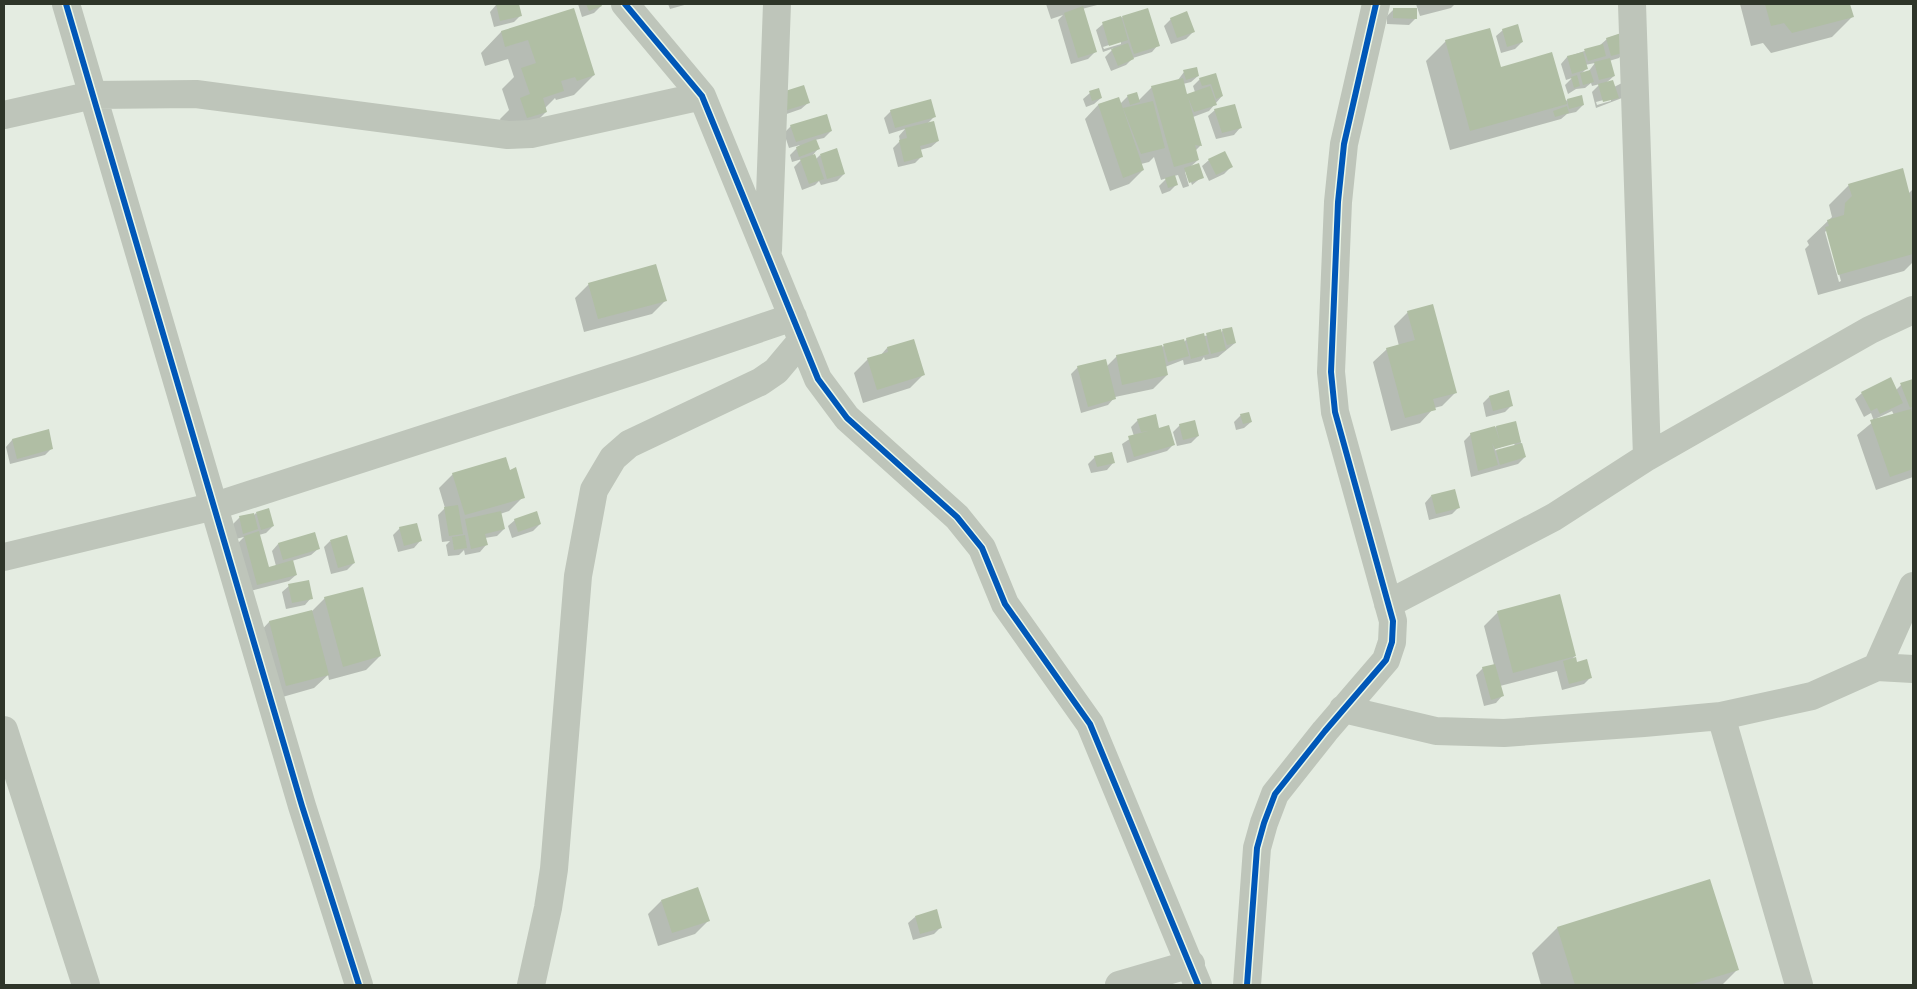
<svg xmlns="http://www.w3.org/2000/svg" width="1917" height="989" viewBox="0 0 1917 989" font-family="Lato,sans-serif">
<style>
.shadow{fill:#0003;fill-rule:evenodd}
.building{fill:#b0bea4}
.lines{fill:none;stroke-linecap:round;stroke-linejoin:round}
.minor{stroke:#bec5ba;stroke-width:28}
.cycleway-casing{stroke:#ecf8e9;stroke-width:9}
.cycleway{stroke:#0057b8;stroke-width:6}
</style>
<rect width="100%" height="100%" fill="#e4ece1"/>
<path class="shadow" d="M503,4H518L521,15L514,22L494,27L490,12L496,5Z
M578,4H600L601,6L594,13L582,17Z
M668,4H688L670,9Z
M1046,4H1101L1082,9L1095,52L1088,59L1071,64L1058,20L1063,15L1051,19Z
M1416,4H1455L1451,8L1420,16Z
M1740,4H1849L1852,17L1832,37L1771,53L1763,43L1751,46Z
M1394,9L1416,18L1409,25L1387,24V16Z
M573,10L594,75L574,95L556,100L555,98L545,108L546,112L526,132L507,137L500,119L509,110L502,89L514,77L508,59L485,66L481,53L501,32Z
M1122,17L1158,45L1152,52L1133,58L1126,65L1111,71L1105,57L1114,48L1103,52L1096,30L1103,24ZM1121,41V44L1104,49L1103,47Z
M1171,19L1193,32L1186,39L1171,44L1164,26Z
M1503,30L1522,42L1515,49L1501,53L1496,36Z
M1607,39L1625,51L1619,58L1609,61L1614,76L1606,83L1614,87L1626,81L1622,98L1596,108L1592,92L1600,84L1592,86L1591,83L1585,88L1576,89L1568,94L1565,85L1572,78L1566,80L1561,64L1567,57L1599,46ZM1595,63L1588,72L1582,73L1586,69L1585,65ZM1611,98V101L1597,105L1596,102Z
M1446,41L1565,102L1567,100L1583,105L1576,112L1567,114L1561,119L1450,150L1426,61Z
M1184,72L1198,76L1191,82L1183,84L1187,96L1195,92L1193,86L1200,79L1215,75L1222,96L1209,111L1193,117L1201,145L1195,151L1198,160L1189,168L1202,177L1192,185L1187,170L1185,172L1189,186L1183,188L1178,175L1174,176L1177,184L1170,191L1162,194L1159,186L1167,178L1161,180L1154,157L1149,162L1141,164L1143,170L1129,184L1110,191L1085,119L1098,105L1118,99L1120,104L1128,96L1138,101L1152,87L1178,80Z
M1090,93L1101,98L1094,104L1086,107L1083,99Z
M773,100L808,103L801,109L778,117Z
M1215,110L1240,128L1234,135L1216,139L1208,116Z
M891,111L935,116L927,124L938,141L931,147L920,150L922,156L915,163L898,167L893,148L900,141L899,136L905,129L889,134L884,118Z
M791,126L831,131L824,138L815,140L818,149L811,157L816,159L820,155L844,174L837,181L821,185L819,181L815,185L802,190L794,167L802,159L792,162L790,155L800,145L789,148L784,133Z
M1209,160L1231,167L1224,174L1209,181L1202,166Z
M1849,185L1908,194L1913,189V262L1904,271L1818,295L1805,249L1809,245L1807,241L1832,217L1829,205ZM1827,230L1841,281L1839,282L1825,232Z
M589,284L666,300L652,314L584,332L575,298Z
M1408,312L1456,392L1442,406L1434,408L1420,423L1391,431L1373,362L1387,349L1399,346L1394,326Z
M1223,330L1235,343L1218,357L1205,360L1204,357L1201,361L1184,365L1183,360L1165,367L1167,375L1153,389L1115,397L1108,405L1081,413L1071,374L1078,367L1107,366L1117,356L1184,342L1187,339L1221,333Z
M887,348L924,374L910,388L863,403L854,373L868,359L880,356Z
M1913,380V477L1876,490L1857,435L1874,421L1871,413L1864,417L1855,399L1862,393L1896,390L1901,385ZM1892,411L1894,415L1875,419Z
M1489,397L1512,405L1505,412L1486,417L1483,403Z
M1241,415L1251,422L1244,428L1236,430L1234,422Z
M1138,420L1158,429L1174,444L1167,451L1127,463L1122,444L1134,436L1131,427Z
M1515,422L1525,457L1518,464L1471,477L1464,441L1471,434ZM1514,443L1515,446L1496,451L1495,449Z
M1180,425L1198,436L1191,443L1177,446L1173,432Z
M48,431L52,448L45,455L10,464L6,447L12,440Z
M1095,457L1113,463L1107,470L1091,473L1088,464Z
M509,471L523,497L509,511L500,514L504,529L497,536L485,538L486,545L480,552L465,555L464,550L459,555L448,556L446,545L450,541L442,542L438,515L445,508L439,488L453,474Z
M1431,496L1459,507L1452,514L1429,520L1425,503Z
M256,513L273,526L266,533L259,535L268,568L276,566L272,551L278,544L318,549L311,555L292,561L296,575L289,581L250,591L237,544L244,537L236,539L233,524L239,518L253,514V516Z
M515,520L540,524L533,531L512,538L508,526Z
M400,528L420,541L414,548L398,552L393,535Z
M330,541L354,563L347,570L331,574L324,547Z
M289,586L311,598L305,605L286,609L282,592Z
M325,598L380,656L366,670L329,680L328,675L314,688L272,700L256,636L269,622L311,612Z
M1498,612L1575,656L1571,660L1591,677L1584,684L1562,690L1557,671L1500,686L1502,696L1496,703L1484,706L1476,675L1483,668L1494,665L1484,626Z
M661,901L709,920L695,934L658,946L648,914Z
M915,917L941,927L934,934L913,940L908,923Z
M1557,928L1738,969L1722,985H1541L1532,953Z"/>
<path class="building" d="M496,4H519L522,16L500,21Z
M586,4H601L602,6L589,11Z
M1765,4H1850L1854,17L1792,33L1784,23L1771,26Z
M1083,6L1097,52L1078,58L1064,13Z
M574,8L595,75L577,81L575,77L561,81L564,91L543,98L547,112L527,118L520,98L530,94L521,68L536,63L528,40L505,47L501,31Z
M1148,8L1160,46L1134,54L1122,16Z
M1393,8H1417V19L1393,18Z
M1187,11L1195,32L1177,38L1170,18Z
M1121,16L1128,40L1109,46L1102,22Z
M1518,24L1523,42L1507,47L1502,29Z
M1490,28L1501,67L1552,52L1567,104L1470,131L1445,40Z
M1621,33L1627,52L1611,56L1606,38Z
M1128,43L1134,59L1118,66L1111,49Z
M1603,44L1606,56L1588,61L1584,49Z
M1583,52L1588,69L1572,74L1567,56Z
M1610,58L1615,76L1599,80L1594,62Z
M1197,67L1199,76L1186,80L1183,70Z
M1590,70L1594,82L1583,85L1580,73Z
M1216,73L1223,96L1216,99L1211,84L1202,86L1199,78Z
M1577,75L1580,86L1574,88L1571,77Z
M1183,78L1187,94L1210,86L1217,105L1194,112L1188,97L1202,146L1195,145L1199,160L1174,167L1151,86Z
M1613,80L1619,98L1603,102L1598,84Z
M804,85L810,103L784,111L779,93Z
M1099,88L1102,98L1092,101L1089,91Z
M1137,92L1140,102L1130,105L1127,95Z
M1582,95L1584,105L1569,109L1567,99Z
M1119,97L1144,170L1123,178L1098,104Z
M931,99L936,117L895,128L890,110Z
M1153,101L1165,148L1141,154L1123,108Z
M1235,104L1242,128L1222,133L1214,109Z
M1567,106L1569,113L1555,117L1553,111Z
M827,114L832,131L796,142L790,125Z
M934,121L939,141L920,146L923,157L904,162L899,140L907,138L905,128Z
M816,139L820,149L799,157L796,147Z
M837,148L845,174L827,179L820,154Z
M1225,151L1233,167L1216,175L1208,159Z
M815,154L824,179L809,184L800,159Z
M1199,163L1204,178L1189,183L1184,168Z
M1903,168L1913,207V254L1838,275L1825,227L1829,226L1827,220L1844,215L1845,203L1852,196L1848,184Z
M1175,175L1178,185L1168,188L1165,178Z
M656,264L667,301L598,319L588,283Z
M1433,304L1457,393L1433,399L1436,410L1405,418L1386,348L1415,340L1407,311Z
M1232,327L1236,343L1227,345L1222,329Z
M1221,329L1226,350L1211,354L1206,333Z
M1204,333L1209,354L1191,359L1186,338Z
M914,339L925,375L877,390L867,358L888,352L887,347Z
M1184,339L1189,356L1168,362L1163,344Z
M1162,345L1168,375L1122,385L1116,355Z
M1106,359L1116,399L1088,407L1077,366Z
M1891,377L1903,403L1880,414L1877,408L1871,411L1861,392Z
M1913,379V406L1910,408L1900,383Z
M1509,390L1513,406L1493,411L1489,396Z
M1911,409L1913,415V469L1890,477L1870,420Z
M1249,412L1252,422L1243,424L1240,414Z
M1156,414L1159,428L1169,425L1175,445L1134,457L1128,436L1148,431L1141,432L1137,419Z
M1195,420L1199,436L1183,440L1179,424Z
M1516,421L1521,442L1495,449L1492,443L1498,465L1478,471L1470,433L1495,426L1500,442L1496,426Z
M49,429L53,449L17,459L12,439Z
M1522,443L1526,457L1500,465L1496,450Z
M1112,452L1115,463L1097,467L1094,456Z
M506,457L510,470L516,467L525,498L465,515L452,473Z
M1455,489L1460,508L1436,514L1431,495Z
M458,505L463,534L449,536L444,507Z
M269,508L274,526L261,530L256,512Z
M501,511L505,529L485,534L488,545L471,549L465,519Z
M537,511L541,524L518,532L514,519Z
M254,513L258,529L243,534L239,516Z
M417,523L422,541L404,546L399,527Z
M259,531L269,567L293,560L297,575L257,585L244,536Z
M315,532L320,549L283,560L278,543Z
M347,535L355,563L338,568L330,540Z
M465,535L467,548L454,550L452,537Z
M309,580L313,599L292,603L288,584Z
M363,587L381,656L343,667L324,597Z
M1560,594L1576,656L1513,673L1497,611Z
M312,610L329,675L286,686L269,621Z
M1576,657L1577,662L1587,659L1592,678L1569,684L1563,661Z
M1495,664L1504,696L1491,700L1482,667Z
M1710,879L1739,970L1689,985H1575L1557,927Z
M698,887L710,921L672,933L661,900Z
M937,909L942,928L920,934L915,916Z"/>
<g class="lines">
<path class="minor" d="M66,4L302,806L359,985
M625,4L702,96L818,379L847,418L957,517L982,548L1005,604L1090,724L1198,985
M1632,4L1647,457
M4,115L93,95L196,94L508,135L531,134L702,96
M768,250L777,4
M4,557L215,506L640,369L793,317
M1388,604L1554,517L1647,457L1870,330L1913,310
M1877,667L1913,669
M1343,709L1436,731L1504,733L1644,723L1721,716L1812,696L1877,667L1913,586
M1721,716L1799,985
M4,730L86,985
M531,985L548,908L554,869L578,576L594,490L613,458L629,444L760,382L776,371L802,340
M1119,985L1191,964
M1247,985L1257,848L1264,823L1275,794L1325,731L1386,660L1392,642L1393,621L1335,412L1331,372L1338,202L1344,144L1376,4"/>
<g class="cycleway-casing">
<path id="cycleway" d="M66,4L302,806L359,985
M625,4L702,96L818,379L847,418L957,517L982,548L1005,604L1090,724L1198,985
M1247,985L1257,848L1264,823L1275,794L1325,731L1386,660L1392,642L1393,621L1335,412L1331,372L1338,202L1344,144L1376,4"/>
</g>
<use href="#cycleway" class="cycleway"/>
</g>
<rect width="1917" height="989" fill="none" stroke="#2e3529" stroke-width="10"/>
</svg>
